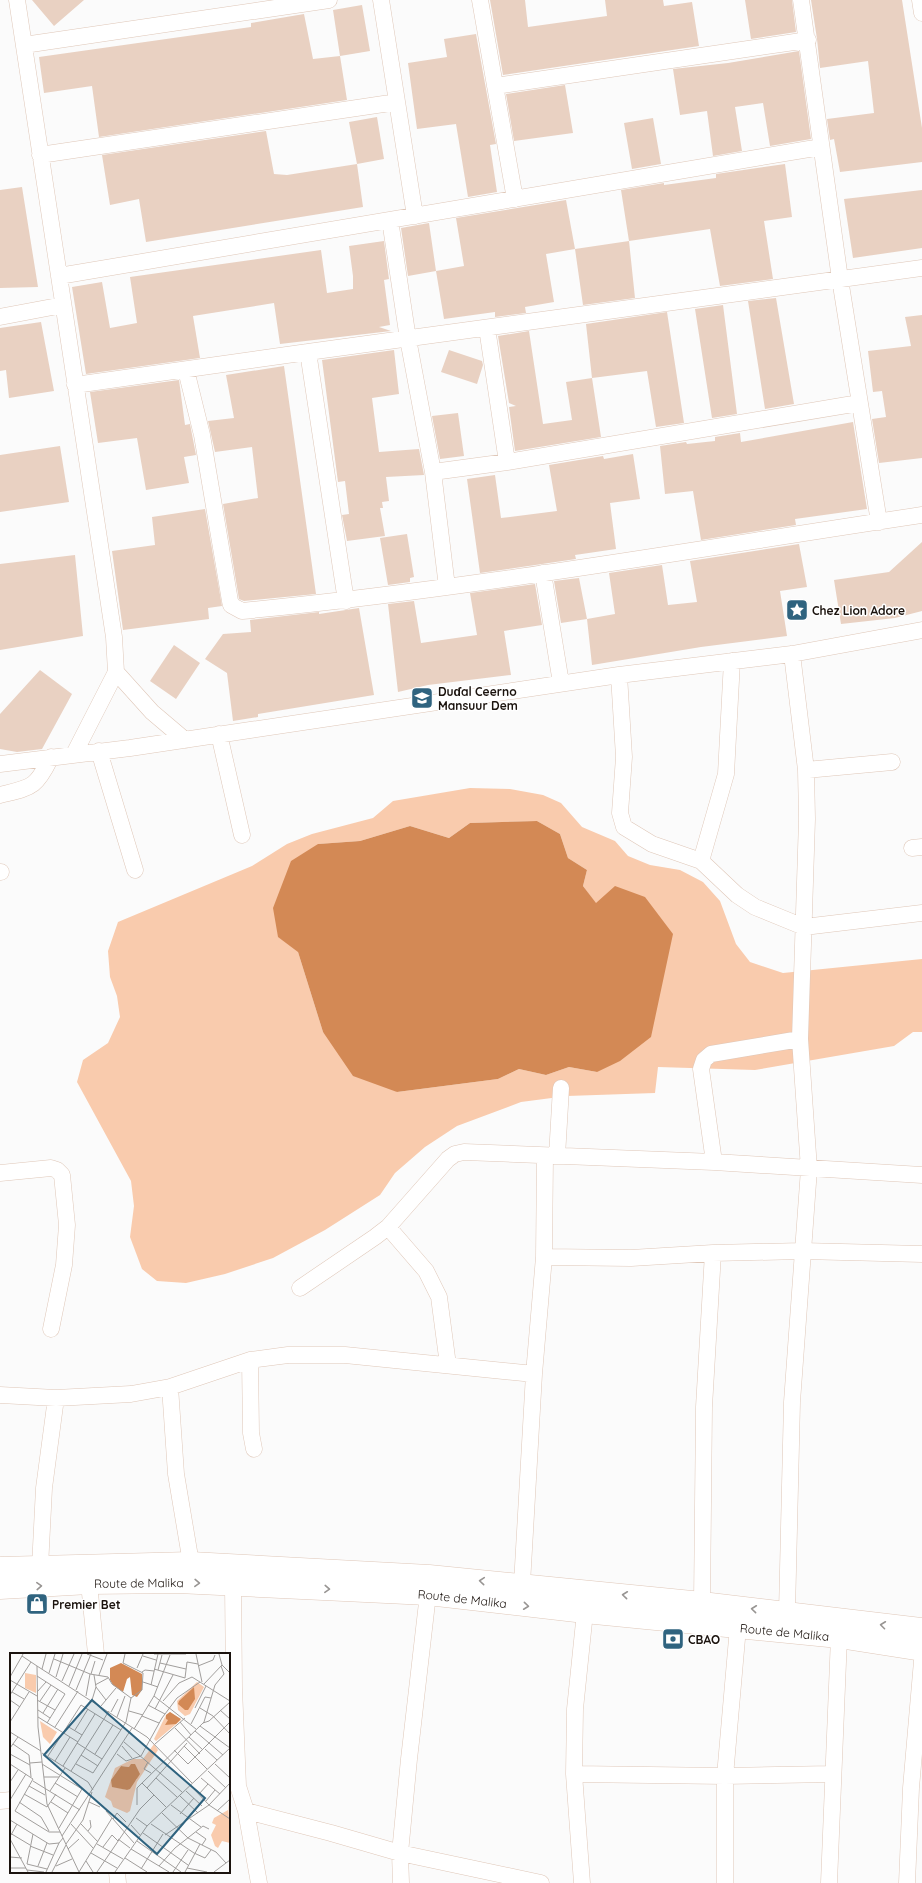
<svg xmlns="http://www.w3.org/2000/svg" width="922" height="1883" viewBox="0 0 922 1883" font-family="Quicksand,sans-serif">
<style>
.green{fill:#f9cbad;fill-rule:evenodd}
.water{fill:#d38955}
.building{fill:#e9d1c2}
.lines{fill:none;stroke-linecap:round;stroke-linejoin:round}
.street-casing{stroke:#dfc7b8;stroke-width:17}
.secondary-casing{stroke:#dfc7b8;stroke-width:23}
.street{stroke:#fff;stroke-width:16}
.secondary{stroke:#fff;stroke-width:22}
.oneway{stroke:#989593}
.labels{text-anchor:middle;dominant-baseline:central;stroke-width:3;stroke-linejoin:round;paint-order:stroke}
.poi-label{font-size:12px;font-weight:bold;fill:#1b130e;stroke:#fff;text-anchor:start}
.street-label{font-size:12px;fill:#1b130e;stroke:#fff}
.inset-road{fill:none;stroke:#a19e9c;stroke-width:1}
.view{fill:#2f637f;fill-opacity:0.15;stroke:#2f637f;stroke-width:2}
.inset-edge{fill:none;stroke:#1b130e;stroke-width:2}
</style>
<rect width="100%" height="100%" fill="#fbfbfb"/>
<path class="green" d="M470,788L510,789L543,795L561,803L582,827L615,841L628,856L650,865L680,870L703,882L720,901L736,944L750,962L783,973L922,959V1032H913L894,1046L755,1070L658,1067L655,1093L567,1096L521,1102L457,1126L425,1147L395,1173L380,1195L325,1230L273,1258L225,1274L186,1283L157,1281L142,1269L130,1237L134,1206L131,1181L77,1082L83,1060L108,1043L120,1017L117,996L110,977L108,951L118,922L252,866L287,844L312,834L373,818L393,801ZM537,821L560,834L568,858L587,870L583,886L596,904L597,1072L569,1067L546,1075L519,1069L498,1079L397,1092L323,1032L298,952L318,844L360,841L410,826L449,838L470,823Z"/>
<path class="water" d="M537,821L560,834L568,858L587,870L583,886L596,903L615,886L645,897L673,934L651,1037L620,1061L597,1072L569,1067L546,1075L519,1069L498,1079L397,1092L353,1076L323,1032L298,952L278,937L273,908L291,861L318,844L360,841L410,826L449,838L470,823Z"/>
<path class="building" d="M32,0H84L54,26Z
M490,0H525L528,27L607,16L605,0H663L664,6L692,2L699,46L503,75Z
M745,0H792L796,32L751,39Z
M811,0H902L922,128V162L840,172L834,139L830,140L827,119L874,113L868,61L820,68L817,39Z
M362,5L370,51L340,56L333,10Z
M304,14L313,59L340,56L347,100L99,137L92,86L44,93L39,57L251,27V23Z
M476,34L496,144L490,145L497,192L468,197L456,124L417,129L408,63L447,57L444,39Z
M799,51L811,139L770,146L763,103L735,107L742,151L713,156L707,111L680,115L673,69L728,63Z
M565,85L573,133L514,141L506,94Z
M377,117L384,159L357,164L349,122Z
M653,118L661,164L632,169L624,123Z
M266,131L274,174L287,175L357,164L363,207L146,242L139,199L110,205L102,155Z
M785,164L792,217L764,221L773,279L720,286L710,229L629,241L635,298L583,305L575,249L629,241L621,190L664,183V185L716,178V174Z
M22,187L38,287L0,288V190Z
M922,190V248L853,258L844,199Z
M566,200L575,249L546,254L554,302L525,307L526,313L495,317V312L444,319L436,271L464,266L456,218Z
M429,223L436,271L408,276L401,228Z
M384,241L389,279L384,280L390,325L379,327L391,331L280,344L274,303L193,316L200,358L86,374L72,287L102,282L110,328L137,323L130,277L321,250L327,293L353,289V276L349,246Z
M776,298L794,404L765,409L748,301Z
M723,305L737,414L712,418L695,309Z
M667,312L684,423L656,427L647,371L592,378L586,324Z
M922,315V458L879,463L872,419L886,417L882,391L873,392L868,351L911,346L905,317Z
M41,322L54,391L9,398L6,370L0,371V328Z
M529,331L543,424L572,420L566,382L592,378L601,437L515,451L509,407L516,406L509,403L498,336Z
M394,350L399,394L372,398L379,452L419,449L424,475L386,477L389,501L382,502L383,508H380L385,536L347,541L342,515L349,514L345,481L338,482L322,360Z
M449,350L482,361L483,365L477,384L441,372Z
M284,366L316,594L244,601L239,599L223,504L258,498L252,447L215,452L208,421L234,418L226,375Z
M179,380L185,425L190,424L196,455L184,457L189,483L146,490L137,438L98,443L90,392Z
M458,413L464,456L440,459L432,416Z
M853,422L867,509L795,519L796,525L701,540L693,491L665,494L660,446L686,442L687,444L715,441V437L740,433L741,442Z
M60,446L69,502L0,512V455Z
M633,454L640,499L610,503L616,549L575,555L576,559L480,573L467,479L495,475L501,518L557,511L549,465L603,456L604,459Z
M205,509L222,606L208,608L209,619L123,630L112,551L155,545L152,517Z
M407,534L414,577L410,578V582L388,585L380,538Z
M922,542V611L895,618L841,624L834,580L889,572Z
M799,544L807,587L780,591L787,636L701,647L592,665L587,619L615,614L609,573L662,565L668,605L697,602L690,561Z
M75,555L83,636L0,650V564Z
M579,578L587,619L561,623L554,581Z
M535,584L542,625L504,631L511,675L428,685L398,692L388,604L414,601L421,643L477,635L470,593Z
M359,608L374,695L258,714V717L233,721L227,673L205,659L223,634L251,632L250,620L319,612V614Z
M174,645L200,663L176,699L150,681Z
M40,670L72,694L42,749L17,752L0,749V714Z"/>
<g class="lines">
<g class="street-casing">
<path id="street" d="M17,0L114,637L116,672L74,754
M381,0L415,216
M480,0L515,199
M801,0L840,279L879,522
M920,0L922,13
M24,45L329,0
M495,86L808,40
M40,155L397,102
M390,220L408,339L433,472L447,587
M59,276L821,147
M0,317L63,305
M487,328L507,462
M308,352L346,601
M186,370L202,435L230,601L231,605L242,611C470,589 696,549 922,515
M75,385L308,352L922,268
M433,472L507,462L859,403
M543,573L561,683
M116,672L152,712L185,740
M619,675L624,757L620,813L624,827L652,844L701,861L737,895L755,907L804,927L922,913
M219,734L242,835
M99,751L135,870
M0,764L130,748L619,675L792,654L922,630
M806,770L892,762
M0,795C32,787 36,788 51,757
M912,848L922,847
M701,861L726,774L732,661
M0,872H1
M557,1156L561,1088
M714,1162L701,1069L704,1060L711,1054L800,1039
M0,1173L51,1168L57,1170L62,1175L67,1225L64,1265L51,1329
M388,1227L426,1271L439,1297L448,1365
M544,1257L631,1258L713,1253L802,1251L922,1254
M300,1288L375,1237L388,1227L448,1159L455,1154L464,1152L714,1162L922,1175
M250,1360L251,1433L254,1449
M170,1387L176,1474L191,1563
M0,1395L56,1398L131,1394L170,1387L250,1360L288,1355H345L534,1374
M40,1567L44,1488L56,1398
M89,1583L96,1654
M233,1584L234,1688L238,1786L246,1811L259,1883
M522,1584L534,1374L544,1257L545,1156
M702,1603L704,1407L713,1253
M787,1612L792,1402L809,1169L800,1039L807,819L806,770L792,654
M574,1774L725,1776L832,1774
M0,1801L11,1800
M246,1811L331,1833L400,1853L541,1883
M117,1872L118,1883
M401,1883L400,1853L409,1759L428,1594
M582,1883L574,1774L575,1709L585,1612
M725,1883V1776L738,1627
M829,1883L839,1637
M907,1883L911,1788L922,1661"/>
</g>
<g class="secondary-casing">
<g id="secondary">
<path d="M0,1568L191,1563L429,1576L702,1603L922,1629"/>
<path id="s1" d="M0,1588L89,1583L178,1582L428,1594L585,1612L839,1637L922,1650"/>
</g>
</g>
<use href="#street" class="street"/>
<use href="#secondary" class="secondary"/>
</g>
<defs><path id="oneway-chevron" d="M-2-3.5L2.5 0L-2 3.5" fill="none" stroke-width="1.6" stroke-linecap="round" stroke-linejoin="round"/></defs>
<g class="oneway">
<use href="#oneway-chevron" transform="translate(482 1581) rotate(-175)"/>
<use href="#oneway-chevron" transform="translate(197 1583) rotate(2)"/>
<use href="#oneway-chevron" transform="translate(39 1586) rotate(-3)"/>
<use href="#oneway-chevron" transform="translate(327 1589) rotate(3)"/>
<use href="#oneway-chevron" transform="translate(625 1595) rotate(-174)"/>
<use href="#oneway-chevron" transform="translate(526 1606) rotate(6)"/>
<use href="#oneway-chevron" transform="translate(754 1609) rotate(-174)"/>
<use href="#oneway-chevron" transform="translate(883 1625) rotate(-173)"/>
</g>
<defs>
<g id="sight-square" transform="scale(1.15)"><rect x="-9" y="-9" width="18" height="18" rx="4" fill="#2f637f" stroke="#fff"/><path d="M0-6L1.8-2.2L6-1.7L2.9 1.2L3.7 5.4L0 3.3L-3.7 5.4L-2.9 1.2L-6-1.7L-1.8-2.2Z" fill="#fff"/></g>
<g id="school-square" transform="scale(1.15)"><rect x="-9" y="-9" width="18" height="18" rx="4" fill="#2f637f" stroke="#fff"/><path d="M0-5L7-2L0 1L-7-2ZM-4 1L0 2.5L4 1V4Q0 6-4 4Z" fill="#fff"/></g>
<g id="shop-square" transform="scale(1.15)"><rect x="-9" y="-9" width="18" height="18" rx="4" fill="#2f637f" stroke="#fff"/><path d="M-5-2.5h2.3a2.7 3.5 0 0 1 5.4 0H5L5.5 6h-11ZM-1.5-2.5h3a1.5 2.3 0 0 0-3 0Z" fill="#fff"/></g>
<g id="bank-square" transform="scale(1.15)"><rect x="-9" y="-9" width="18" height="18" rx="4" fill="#2f637f" stroke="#fff"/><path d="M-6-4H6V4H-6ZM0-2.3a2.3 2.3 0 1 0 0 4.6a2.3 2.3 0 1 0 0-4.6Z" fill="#fff"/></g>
</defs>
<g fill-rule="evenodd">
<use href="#sight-square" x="797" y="610"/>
<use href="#school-square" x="422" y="698"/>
<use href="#shop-square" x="37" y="1604"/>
<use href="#bank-square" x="673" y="1639"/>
</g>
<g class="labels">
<g class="poi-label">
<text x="812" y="610">Chez Lion Adore</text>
<text x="438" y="691">Duɗal Ceerno<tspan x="438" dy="14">Mansuur Dem</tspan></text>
<text x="52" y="1604">Premier Bet</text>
<text x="688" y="1639">CBAO</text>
</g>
<g class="street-label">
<text stroke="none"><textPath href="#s1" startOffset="139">Route de Malika</textPath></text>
<text stroke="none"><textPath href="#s1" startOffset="463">Route de Malika</textPath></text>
<text stroke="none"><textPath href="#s1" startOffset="787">Route de Malika</textPath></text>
</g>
</g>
<g transform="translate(10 1653)">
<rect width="220" height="220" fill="#fbfbfb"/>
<path d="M15,20L26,22V40L15,35ZM187,29L194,34L180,61L175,63L168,57L167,48ZM160,59L171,67L146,88L144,86L156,62ZM30,68L47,79L40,91L33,84ZM144,91L148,97L127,129L120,158L117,160L103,154L101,148L95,144L105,115L123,106H133ZM111,113L119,114L127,126L117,137L106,134L101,127ZM218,147L220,190L212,188L208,195L205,193L201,182L206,172L202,170L204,165L218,157Z" fill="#f9cbad" fill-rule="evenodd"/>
<path d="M111,10L132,21V37L127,44L122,42L120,24L117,26L113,39L103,32L100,27V15ZM184,34L185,46L178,57H175L168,51L169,48ZM160,59L171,66L166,71L155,72L158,67L156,66V62ZM121,111H125L130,121L120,136L117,137L102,134L101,127L111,113L119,114Z" fill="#d38955"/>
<path class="inset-road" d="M13,1L12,3L27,13L28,74L37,151L69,219M77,1L93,7M144,1H176M186,1L192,29M209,1L212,12L220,20M160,2L144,43L186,76M133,3L146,7M44,6L80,21L98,24L102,31L121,45M150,10L176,16M27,13L137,84L182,130M188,13L203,7L205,2M127,15L133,1M32,16L36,1M144,16L175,25L177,9L188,11M148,17L152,2M132,19L135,17L144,18M39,20L45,1M81,21L85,8M89,22L97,1M27,23L55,41L37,70M0,24L12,3M46,24L53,1M0,27L27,43M52,28L64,1M133,29L148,34M194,31L212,12M85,32L98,25M141,32L148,1M59,33L72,1M86,34L96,47M66,37L81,1M2,39L14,46M27,39L36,29M0,42L21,9M76,43L80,21M0,47L10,54M27,47L45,57M82,47L86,34L84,22M30,48L41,32M153,48L169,30L182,24L220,48M138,52L155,61M91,53L106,35M185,55L196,33M190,55L203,63L220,81M145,56L163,22M28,57L40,65M210,57L220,66M119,58L133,62M101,59L108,46M33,60L48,36M132,63L149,70M28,64L68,89M107,64L115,43M0,69L19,39M170,69L181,82M193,70L199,68L220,49M181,71L195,44L201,45M57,73L72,82M190,73L220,95M45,74L68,38M165,75L190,101M124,76L144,43M65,77L78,56M185,78L213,102M0,79L31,98M179,84L193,97M114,89L172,139M67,90L92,106M3,91L19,102L21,124M145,91L175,65M112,93L122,105M174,93L197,116M0,95L8,84M195,96L207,107M164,97L178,111L220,69M32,100L78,129L83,137M0,101L20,112M85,101L103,72M107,101L116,108L131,103L152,65L167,45L190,29M71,102L88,113M38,103L71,52L111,77M45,108L60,84M138,109L134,116L141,120M20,110L32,109M0,111L23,126L5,158L39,179H50M32,111L72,136L49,175M66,111L83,120L116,69L121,45L132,37L133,20L113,10L115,1M205,111L220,125M53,113L85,61M61,118L99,58M198,118L216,135M34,124H49M146,125L167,144M191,125L210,141M23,128L70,157M0,129L8,117M45,130L68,144M132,130L156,154M19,133L35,142M181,133L199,152L220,166M137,135L177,90M40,138L55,115M176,138L192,153M14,141L37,154L46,141M189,141L198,131M170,143L188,160M0,147L16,121M196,148L205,137M9,149L31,164L39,178M41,149L58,160M79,149L90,154M127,152V135L194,69L205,32L214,21L211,13M161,152L191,174M96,158L124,190M207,158L220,146M152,160L178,185L206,199L216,210M170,161L184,145M126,165L137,173M103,166L107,160L116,169M0,167L39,191L49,190L53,185M61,171L83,195M71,171L88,189M141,171L184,200L195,205L201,197M121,172L130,182M78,178L81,174L80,167M186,179L196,186L192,192M0,180L20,192M133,180L178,212M1,182L7,171M155,182L199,152L220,130M52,183L122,75M0,186L18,219M108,186L120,195M127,188L171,219M56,191L73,167L82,139M87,191L113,206M20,193L43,202M93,194L102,182L108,188M58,196L69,186M121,196L159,219M81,200L107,215M0,204L12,205M115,205L137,219M76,208L83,219M17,211L23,181M17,211L37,216M28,213L37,190M46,213L62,206M149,213L165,195L193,173L199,176M0,215H16M177,215L197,219M131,216L153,181M17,217L34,219M36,219L49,190M42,219L56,192M69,219L102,165M87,219L130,156L144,142M105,219L137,173L220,95M163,219L178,197M175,219L190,191M204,219L220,207"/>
<path class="view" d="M82,47L195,145L147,201L34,102Z"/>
<rect width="220" height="220" class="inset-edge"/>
</g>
</svg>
